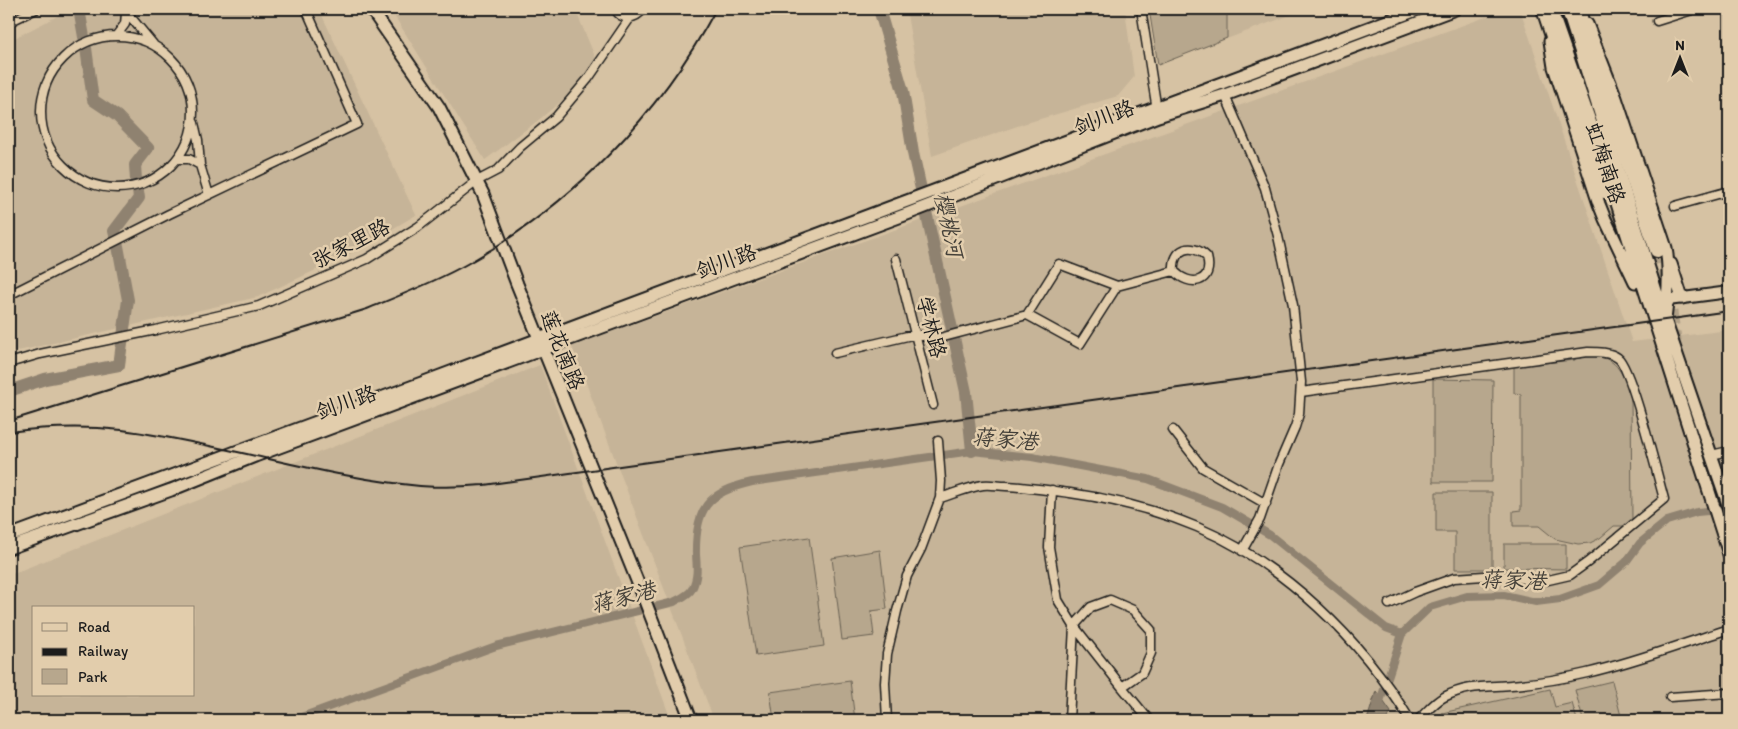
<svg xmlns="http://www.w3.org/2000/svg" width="1738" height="729" viewBox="0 0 1738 729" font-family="Itim,'LXGW WenKai TC',sans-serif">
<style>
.built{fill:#c6b498;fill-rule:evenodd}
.green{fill:#b7a78d;stroke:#6a6254}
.water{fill:#8f8270;stroke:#61594e}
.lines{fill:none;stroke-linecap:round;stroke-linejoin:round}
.canal{stroke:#8f8270;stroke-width:8}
.river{stroke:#8f8270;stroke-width:12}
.highway-tunnel{stroke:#b1a188;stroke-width:14;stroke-dasharray:14 7;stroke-linecap:butt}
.street-casing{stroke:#1c1c1c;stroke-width:11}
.secondary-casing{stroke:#1c1c1c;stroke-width:14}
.primary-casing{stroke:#1c1c1c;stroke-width:15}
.highway-casing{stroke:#1c1c1c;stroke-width:18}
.street{stroke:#e2cdac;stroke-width:8}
.secondary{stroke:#e2cdac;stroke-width:10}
.primary{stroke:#e2cdac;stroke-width:11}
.highway{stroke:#e2cdac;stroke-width:14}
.rail{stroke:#1c1c1c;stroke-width:2}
.labels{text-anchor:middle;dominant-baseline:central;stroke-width:5;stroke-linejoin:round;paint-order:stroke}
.street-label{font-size:21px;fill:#1c1c1c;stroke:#e2cdac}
.water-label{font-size:22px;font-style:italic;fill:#444039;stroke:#e2cdac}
</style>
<rect width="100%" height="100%" fill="#d6c2a3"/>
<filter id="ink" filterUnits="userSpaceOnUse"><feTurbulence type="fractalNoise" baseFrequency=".02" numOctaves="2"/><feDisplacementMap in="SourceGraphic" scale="10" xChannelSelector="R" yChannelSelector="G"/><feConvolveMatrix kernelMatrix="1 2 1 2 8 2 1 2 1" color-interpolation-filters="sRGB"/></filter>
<g filter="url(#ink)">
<path class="built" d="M71,9H319L416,215L346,256L258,297L9,353V41Z
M390,9H525L526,11L531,9H575L596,59L576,89L536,122L485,160Z
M906,9H1125L1134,77L1118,96L1023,124L932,156Z
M1149,9H1306L1158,65Z
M1508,9H1520L1632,342L1729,330V720H714L572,346Z
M540,365L671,720H9V575ZM34,608H194V695H34Z"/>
<path class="green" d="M1149,9H1242V11H1227V38L1158,65Z
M1575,358C1584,358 1596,355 1604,358C1620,363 1627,383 1631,397L1632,520L1625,526H1614L1600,538L1590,543L1578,544L1555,539L1539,526H1513V511L1521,510V394L1514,393V366L1575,360Z
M1433,379L1493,380L1492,482H1433Z
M1436,492H1492V569H1455V532H1436Z
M809,537L824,646L756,656L740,547Z
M1504,544H1566V569L1504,568Z
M880,550L887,609L871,611L874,636L842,640L832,558Z
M850,681L855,720H774L770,692Z
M1612,681L1622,720H1583L1575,690Z
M1550,689L1555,707L1572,703L1577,720H1444L1442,713Z"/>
<path class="water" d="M1376,691L1391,712L1387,720H1367Z"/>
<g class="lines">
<path class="canal" d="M293,720L496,646L674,602C679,599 689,595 692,589C698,578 697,567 696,555C695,509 707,492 752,482L972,451L1032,457L1148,479L1222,507L1270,535L1386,628L1402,634L1430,607L1467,596L1504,595L1536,602L1560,599L1599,585L1626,562L1640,543L1667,521L1697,512L1729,509
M1374,720L1402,634"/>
<path class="river" d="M79,9L84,37
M879,9L903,91L913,153L966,392L972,451
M86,48L93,100L117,116L148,148L135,165L136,180
M115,235L114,231L139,198L138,191
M9,391L45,379L119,365L128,300L118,246"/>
<path class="highway-tunnel" d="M1604,191L1629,261
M1657,250L1668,295L1675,342
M1722,494L1729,520"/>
<g class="street-casing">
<path id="street" d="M124,9L153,44
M615,9C622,21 635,20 643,9
M1141,9L1157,110
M1657,21L1695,9
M9,22L36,9
M41 112a76 76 0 1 1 152 0a76 76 0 1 1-152 0Z
M116,36L125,24L126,13
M1225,95L1265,188L1278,236L1293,305L1301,382L1299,414L1295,427L1279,464L1260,519L1242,551
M194,123L198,140L200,165L209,195
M178,159H189L200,165
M1675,206L1729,191
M896,259L933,405
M9,295L169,214L357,124L307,11
M1027,315L1059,264L1117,286L1174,271C1190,288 1214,283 1207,257C1192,242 1172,248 1174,271
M835,353L916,334L936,339L1027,315L1080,344L1117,286
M9,363L40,354L156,330L259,306L367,259L418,227L477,181L498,170L520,147L556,117L588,79L630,18
M1301,392L1588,352C1598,352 1610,352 1618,358C1631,367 1658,478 1664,499L1588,562L1570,575L1544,581L1514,578L1499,575L1454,578L1415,592L1389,604
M1173,430L1203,468L1266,504
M1711,455L1729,451
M1052,490L1049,547L1058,600L1074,626L1122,687
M940,498C953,494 969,487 983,485C990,484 999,486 1006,486C1027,487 1048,490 1070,493C1113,499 1156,510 1197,527C1284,564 1362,640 1410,720
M1670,697L1729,693
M887,720L885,683L887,654L897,611L907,576L921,549L940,498L941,481L938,441
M1069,720L1074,626L1091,607L1110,600L1133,610L1151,630V653L1142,673L1122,687L1149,720
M1418,720C1426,713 1434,702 1444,697C1467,685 1486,687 1511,685C1536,683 1562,679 1587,673C1635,662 1682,644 1729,629"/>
</g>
<g class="secondary-casing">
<path id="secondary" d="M1668,300L1729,292"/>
</g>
<g class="primary-casing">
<path id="primary" d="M371,9L439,107L483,194L517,284L640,588L691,720
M1551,9L1597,141L1729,554
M1567,9L1664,316
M1587,24L1616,98L1666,248C1670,271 1668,297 1665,320L1729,507
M1550,41L1554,67L1599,204L1605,219L1635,282
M1671,264L1682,298
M9,536L427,381L1419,9
M9,548L171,490L255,456L907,214L1158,116L1225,95L1455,9"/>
</g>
<g class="highway-casing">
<path id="highway" d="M1544,9L1604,191
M1578,9L1586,41L1611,111L1657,250"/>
</g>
<use href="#street" class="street"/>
<use href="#secondary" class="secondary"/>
<use href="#primary" class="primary"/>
<use href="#highway" class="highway"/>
<path class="rail" d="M9,421L367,309C401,295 435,282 467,264C572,205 660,114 716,9
M9,432C46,427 84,426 122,430C155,434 187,441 219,448C286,462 352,480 420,486C441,488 463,486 484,485L1729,311"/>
</g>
</g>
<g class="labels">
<g class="street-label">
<text transform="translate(1104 117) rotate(-21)">剑川路</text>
<text transform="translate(1606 163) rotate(72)">虹梅南路</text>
<text transform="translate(351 243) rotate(-27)">张家里路</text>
<text transform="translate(726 261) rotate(-20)">剑川路</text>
<text transform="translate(932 327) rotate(76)">学林路</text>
<text transform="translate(563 350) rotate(68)">莲花南路</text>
<text transform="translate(346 402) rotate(-20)">剑川路</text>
</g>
<g class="water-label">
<text transform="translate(949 225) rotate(78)">樱桃河</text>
<text transform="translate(1005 439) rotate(5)">蒋家港</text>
<text transform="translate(1513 580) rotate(2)">蒋家港</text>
<text transform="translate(623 597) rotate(-14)">蒋家港</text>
</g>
</g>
<rect width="1738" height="729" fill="none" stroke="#e2cdac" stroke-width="30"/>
<rect x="15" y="15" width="1708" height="699" fill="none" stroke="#1c1c1c" stroke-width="2" filter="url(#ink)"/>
<rect x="32" y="606" width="162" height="90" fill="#e2cdac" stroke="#938672"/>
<rect x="42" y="623" width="25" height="8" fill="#e2cdac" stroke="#938672"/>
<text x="78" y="632" font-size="15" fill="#1c1c1c">Road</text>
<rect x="42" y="648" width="25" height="8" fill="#1c1c1c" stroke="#938672"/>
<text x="78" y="656" font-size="15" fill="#1c1c1c">Railway</text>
<rect x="42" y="669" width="25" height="15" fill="#b7a78d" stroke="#938672"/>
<text x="78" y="682" font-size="15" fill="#1c1c1c">Park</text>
<g transform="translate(1680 58)" stroke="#e2cdac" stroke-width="4" paint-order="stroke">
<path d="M0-4L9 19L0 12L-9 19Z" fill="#1c1c1c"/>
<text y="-8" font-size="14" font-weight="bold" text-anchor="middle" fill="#1c1c1c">N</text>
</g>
</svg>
